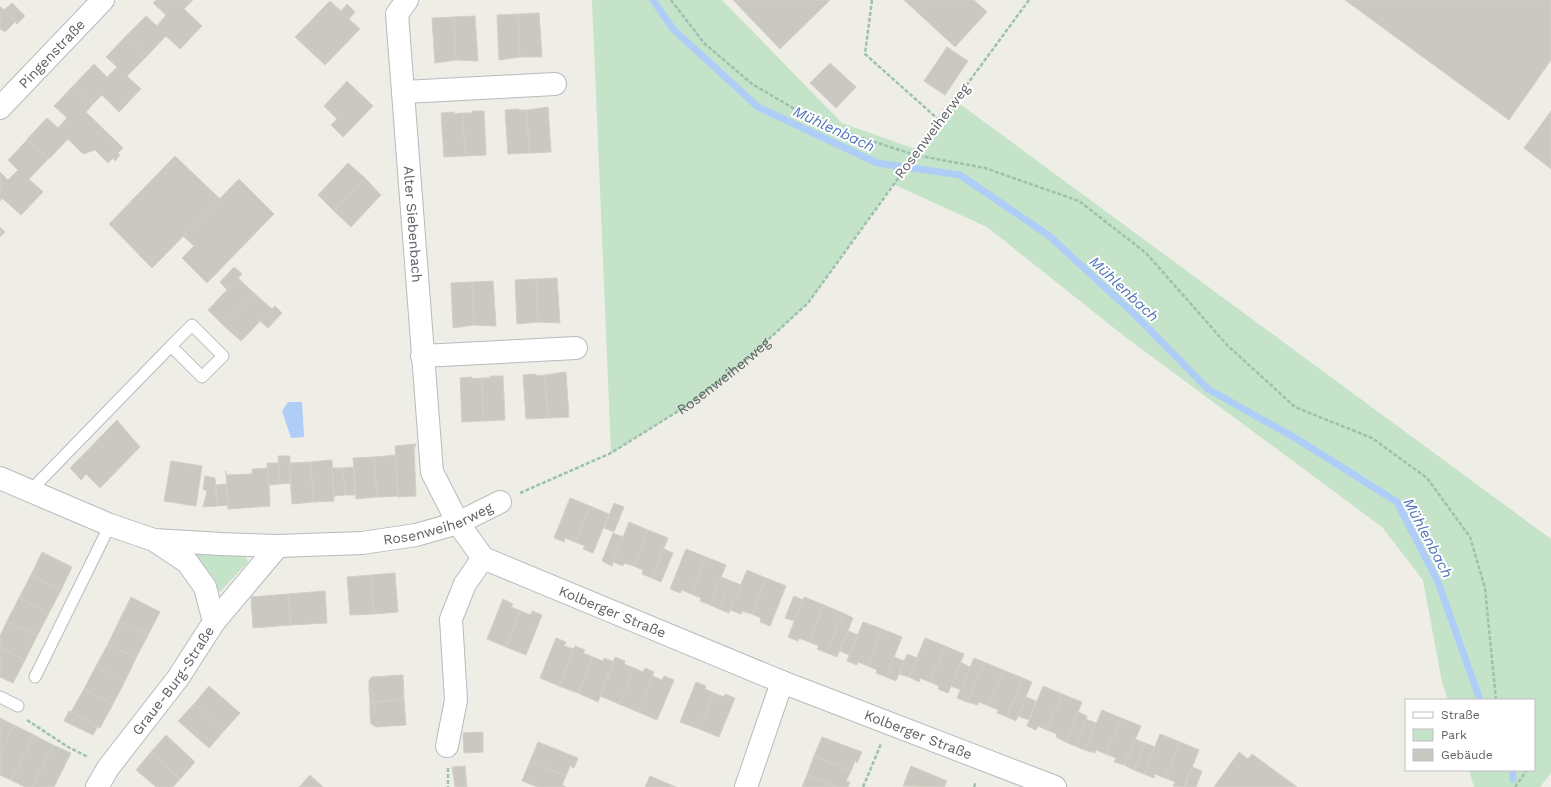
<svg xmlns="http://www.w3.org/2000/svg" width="1551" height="787" viewBox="0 0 1551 787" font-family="'Work Sans',sans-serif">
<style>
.green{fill:#c5e3c9}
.water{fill:#aecdf7}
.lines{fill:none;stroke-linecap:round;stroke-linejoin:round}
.stream{stroke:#aecdf7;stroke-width:7}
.building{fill:#cac8c2;stroke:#d2d0c5}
.service-casing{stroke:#b8babe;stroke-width:13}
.minor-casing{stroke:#b8babe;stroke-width:24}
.path{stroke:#9ec1ac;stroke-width:2.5;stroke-dasharray:4 2;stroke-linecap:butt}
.service{stroke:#fff;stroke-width:11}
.minor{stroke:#fff;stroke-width:22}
.labels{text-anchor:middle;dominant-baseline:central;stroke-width:4;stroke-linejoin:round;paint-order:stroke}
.street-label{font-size:14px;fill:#5e6065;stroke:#fff}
.water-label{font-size:15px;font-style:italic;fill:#5276b8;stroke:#fff}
</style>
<rect width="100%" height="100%" fill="#eeeee6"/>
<path class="green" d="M592,0H722L842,123L915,149L953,96L964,107L1551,539V773L1540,787H1474L1469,770H1534V700H1448L1442,682L1423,580L1382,527L1124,336L987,227L893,184L808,303L746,360L688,405L611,453Z
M191,554H244L248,562L220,592Z"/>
<path class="water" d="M288,402H302L304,437L291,438L282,411Z"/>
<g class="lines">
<path class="stream" d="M653,0L673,29L758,107L877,163L960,175L1048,235L1132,312L1208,389L1297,439L1397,502L1438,582L1480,700
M1512,770L1513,779"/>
</g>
<path class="building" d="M156,0H193L184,9L202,26L180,49L166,36L147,56L126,36L146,16L157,26L166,15L153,3Z
M733,0H830L780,49Z
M904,0H974L987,12L955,47Z
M1345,0H1551V60L1509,120Z
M330,1L341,11L347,4L355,12L349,19L360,29L325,65L295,37Z
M12,3L25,16L17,24L4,10Z
M0,6L16,21L5,32L0,29Z
M539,13L542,57H520L518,14Z
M518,14L520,57L499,60L497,15Z
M475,16L478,61L456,60L454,17Z
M454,17L456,60L435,63L432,18Z
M126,36L147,56L127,76L141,89L119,112L102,95L93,104L74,85L94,64L107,77L117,67L106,57Z
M947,47L968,61L945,95L924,81Z
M830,63L856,87L836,108L810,83Z
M347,81L373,106L343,137L331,125L337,119L324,106Z
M74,85L93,104L86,112L123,148L118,153L120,155L115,161L113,158L108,163L95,150L83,154L68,139L49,159L27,139L47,118L58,128L67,118L54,106Z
M548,107L551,152L529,153L527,110Z
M518,109V110H527L529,153L508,154L505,110Z
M472,111H484L486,155L465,156L463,113H472Z
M1551,111V169L1524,148Z
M454,112V114L463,113L465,156L444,157L441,113Z
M28,139L48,159L29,179L43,192L21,215L2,198L0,201V172L8,180L18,170L8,160Z
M175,156L220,199L152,268L109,224Z
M348,163L365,178L334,211L318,195Z
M365,178L381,195L351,227L334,211Z
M239,179L274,214L207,283L182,258L194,246L183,236Z
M0,227L5,232L0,237Z
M234,267L242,274L227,290L220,282Z
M238,278L255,294L224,326L208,310Z
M557,278L560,323L538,322L536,279Z
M536,279L538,322L517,324L515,280Z
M493,281L496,326L474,325L472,282Z
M472,282L474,325L453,328L451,283Z
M255,294L272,309L241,341L224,326Z
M275,306L282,313L268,328L260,321Z
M566,372L569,417L548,418L545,375Z
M536,374V376L545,375L548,418L526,419L523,375Z
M490,376H503L505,420L483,421L482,378H490Z
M472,377V379L482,378L483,421L462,422L460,378Z
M117,420L140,447L100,488L86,474L81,480L70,468Z
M416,444V446L414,447L416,496L398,497L395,446Z
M396,455L398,496L377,497L374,457Z
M278,456H290V483L280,484Z
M374,457L377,497L356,499L353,458Z
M332,460L334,501L313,502L311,462Z
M171,461L202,466L196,506L164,501Z
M311,462L313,502L292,504L289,463Z
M267,463H279L280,484L269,485Z
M354,467L355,495H345L343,468Z
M268,468L270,506L228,509L226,471L227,475L252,474V469Z
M332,468H343L345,495L334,496Z
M205,476L215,478L217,506L203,507L207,491L203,489Z
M226,484L228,505L217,506L216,485Z
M570,498L590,506L575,542L565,538L564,542L554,538Z
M614,503L624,507L614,532L604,528Z
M590,506L609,514L593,553L583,549L585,546L575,542Z
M629,522L648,530L634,566L624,563L623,566L613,562Z
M648,530L668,538L652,578L642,574L643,570L634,566Z
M613,533L623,537L612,566L602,561Z
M664,549L673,553L661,582L652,578Z
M686,549L706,557L691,594L682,590L680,593L670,589Z
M42,552L72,567L61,590L31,575Z
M706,557L726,565L710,605L700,601L701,598L691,594Z
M747,570L766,578L752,614L742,611L741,614L730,610Z
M395,573L398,612L374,614L371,575Z
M31,575L61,590L49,613L19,598Z
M371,575L374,614L350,615L347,577Z
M721,577L731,581L719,609L710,605Z
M766,578L786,586L770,626L760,622L761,618L752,614Z
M731,581L741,585L729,613L719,609Z
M325,591L327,623L291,625L288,594Z
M288,594L291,625L253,628L251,597Z
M794,596L803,600L794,621L785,618Z
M131,597L160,612L148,635L119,621Z
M804,597L824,605L809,642L799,638L798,641L788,637Z
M19,598L49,613L37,636L7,621Z
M503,599L513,604L511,607L521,611L506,647L487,639Z
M824,605L843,613L827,653L817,649L819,646L809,642Z
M521,611L531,615L532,611L542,615L526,655L506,647Z
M843,613L853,618L837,657L827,653Z
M7,621L37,636L25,660L0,647V636Z
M119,621L148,635L136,658L108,644Z
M863,622L882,629L868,666L858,662L857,665L847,661Z
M882,629L902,637L886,677L876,673L877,670L868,666Z
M848,631L858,635L849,655L840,651Z
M556,638L566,642L564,646L574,649L559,686L540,678Z
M925,638L945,646L930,682L920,678L919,682L909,677Z
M108,644L136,658L125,681L96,666Z
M575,646L585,650L583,653L593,657L578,693L559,686Z
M945,646L964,654L948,693L938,689L939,686L930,682Z
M0,647L25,660L13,683L0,677Z
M907,654L917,658L909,677L899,674Z
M593,657L603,661L604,658L614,662L598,702L578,693Z
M615,657L625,661L624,664L634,668L619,704L600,696Z
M894,657L904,661L896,681L886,677Z
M974,658L984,662L967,702L957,698Z
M960,662L970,667L961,690L951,686Z
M984,662L1003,670L989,706L979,702L978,705L967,702Z
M96,666L125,681L113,704L84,689Z
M634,668L643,672L645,668L654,672L638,712L619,704Z
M1003,670L1023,678L1007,717L997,713L998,710L989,706Z
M403,675L404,700L374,702L373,691L369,689V680L372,677Z
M652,676L662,680L664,676L674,680L657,720L638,712Z
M1023,678L1032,682L1016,721L1007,717Z
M696,682L706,686L705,689L714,693L699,729L680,722Z
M209,686L240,713L224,731L194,704Z
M1043,686L1062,694L1047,730L1038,726L1036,730L1027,726Z
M84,689L113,704L100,728L71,712Z
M369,689L373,691L374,702H370Z
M714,693L724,697L725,694L735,698L719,737L699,729Z
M1062,694L1082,702L1066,742L1056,737L1057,734L1047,730Z
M1026,697L1036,701L1029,720L1018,716Z
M404,700L406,725L376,727L371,724L370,715L375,713L374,702Z
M370,702H374L375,713L370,715Z
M194,704L224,731L209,748L178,721Z
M1102,710L1121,718L1106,754L1096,750L1095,753L1085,750Z
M69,711L98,726L93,735L64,721Z
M1078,712L1087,716L1075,746L1066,742Z
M0,718L14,725L0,754Z
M1121,718L1141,726L1124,765L1114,762L1116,758L1106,754Z
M1086,719L1096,723L1085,750L1075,746Z
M14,725L34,735L11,780L0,775V754Z
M483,732V752L464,753L463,733Z
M1160,734L1180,742L1165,778L1155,774L1154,778L1144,774Z
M34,735L53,745L32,787H25L11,780Z
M166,735L195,762L180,779L151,752Z
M822,737L862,752L857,763L855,761L851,771L814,756Z
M1135,739L1145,743L1134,770L1124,765Z
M538,742L578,758L574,768L570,766L566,776L530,761Z
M1180,742L1199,750L1184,787L1173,786L1175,782L1165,778Z
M1145,743L1155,747L1144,774L1134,770Z
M53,745L71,753L54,787H32Z
M151,752L180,779L173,787H156L136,770Z
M1239,752L1248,759L1252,754L1297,787H1214Z
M814,756L851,771L846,781L850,782L848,787H836L807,775Z
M530,761L566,776L562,785L566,787H538L522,781Z
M465,766L467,787H455L452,767Z
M911,766L947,781L944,787L903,786Z
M1192,767L1202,771L1196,787H1185Z
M310,775L323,787H299Z
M807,775L836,787H802Z
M650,776L676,787H645Z"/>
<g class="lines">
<g class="service-casing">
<path id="service" d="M31,490L171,346L202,377L223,356L192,325L171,346
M35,677L110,525
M0,697L18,706"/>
</g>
<g class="minor-casing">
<g id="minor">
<path id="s2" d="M407,0L397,14L432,472L458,523L483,558L782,682"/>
<path d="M404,92L555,84"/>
<path id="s3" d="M0,108L103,0"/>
<path d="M422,356L576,348"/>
<path id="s4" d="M0,478L110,525L154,540L221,544L278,546L362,543L416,535L458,523L500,502"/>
<path d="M214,622L278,546"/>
<path d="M447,746L456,700L451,619L465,584L483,558"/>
<path id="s5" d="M97,787L108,768L178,678L214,622L205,587L187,562L154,540"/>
<path id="s6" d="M746,787L782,682L1055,787"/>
</g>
</g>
<g class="path">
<path d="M671,0L704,43L752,84L822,125L915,155L985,168L1079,201L1146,253L1227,345L1295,407L1372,438L1427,478L1470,537L1485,588L1496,700"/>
<path d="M872,0L865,54L939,120"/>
<path id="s1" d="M520,493L611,453L688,405L746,360L808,303L915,155V149L957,98L1029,0"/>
<path d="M27,720L68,747L88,757"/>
<path d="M448,768V787"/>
<path d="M863,787L881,744"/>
<path d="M974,787L976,782"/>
<path d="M1515,787L1527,770"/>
</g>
<use href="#service" class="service"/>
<use href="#minor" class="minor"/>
</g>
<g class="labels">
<g class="street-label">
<text stroke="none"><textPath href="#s3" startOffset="75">Pingenstraße</textPath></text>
<text transform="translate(932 131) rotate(-53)">Rosenweiherweg</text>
<text stroke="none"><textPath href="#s2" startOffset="228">Alter Siebenbach</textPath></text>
<text stroke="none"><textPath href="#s1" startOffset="236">Rosenweiherweg</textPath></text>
<text stroke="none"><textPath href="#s4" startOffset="453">Rosenweiherweg</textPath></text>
<text stroke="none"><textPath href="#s2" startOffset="717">Kolberger Straße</textPath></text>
<text stroke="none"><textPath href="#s5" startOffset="131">Graue-Burg-Straße</textPath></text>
<text stroke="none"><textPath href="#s6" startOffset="257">Kolberger Straße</textPath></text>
</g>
<g class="water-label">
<text transform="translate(834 129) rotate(25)">Mühlenbach</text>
<text transform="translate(1124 289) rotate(43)">Mühlenbach</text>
<text transform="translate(1428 538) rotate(62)">Mühlenbach</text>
</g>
</g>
<rect x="1405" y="699" width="130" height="72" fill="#ffffff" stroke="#bfbfc1"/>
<rect x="1413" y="712" width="20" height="6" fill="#ffffff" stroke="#bfbfc1"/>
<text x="1441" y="719" font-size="12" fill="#5e6065">Straße</text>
<rect x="1413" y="729" width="20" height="12" fill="#c5e3c9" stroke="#bfbfc1"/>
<text x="1441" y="739" font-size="12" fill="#5e6065">Park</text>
<rect x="1413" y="749" width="20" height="12" fill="#cac8c2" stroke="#bfbfc1"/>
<text x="1441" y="759" font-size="12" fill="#5e6065">Gebäude</text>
</svg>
